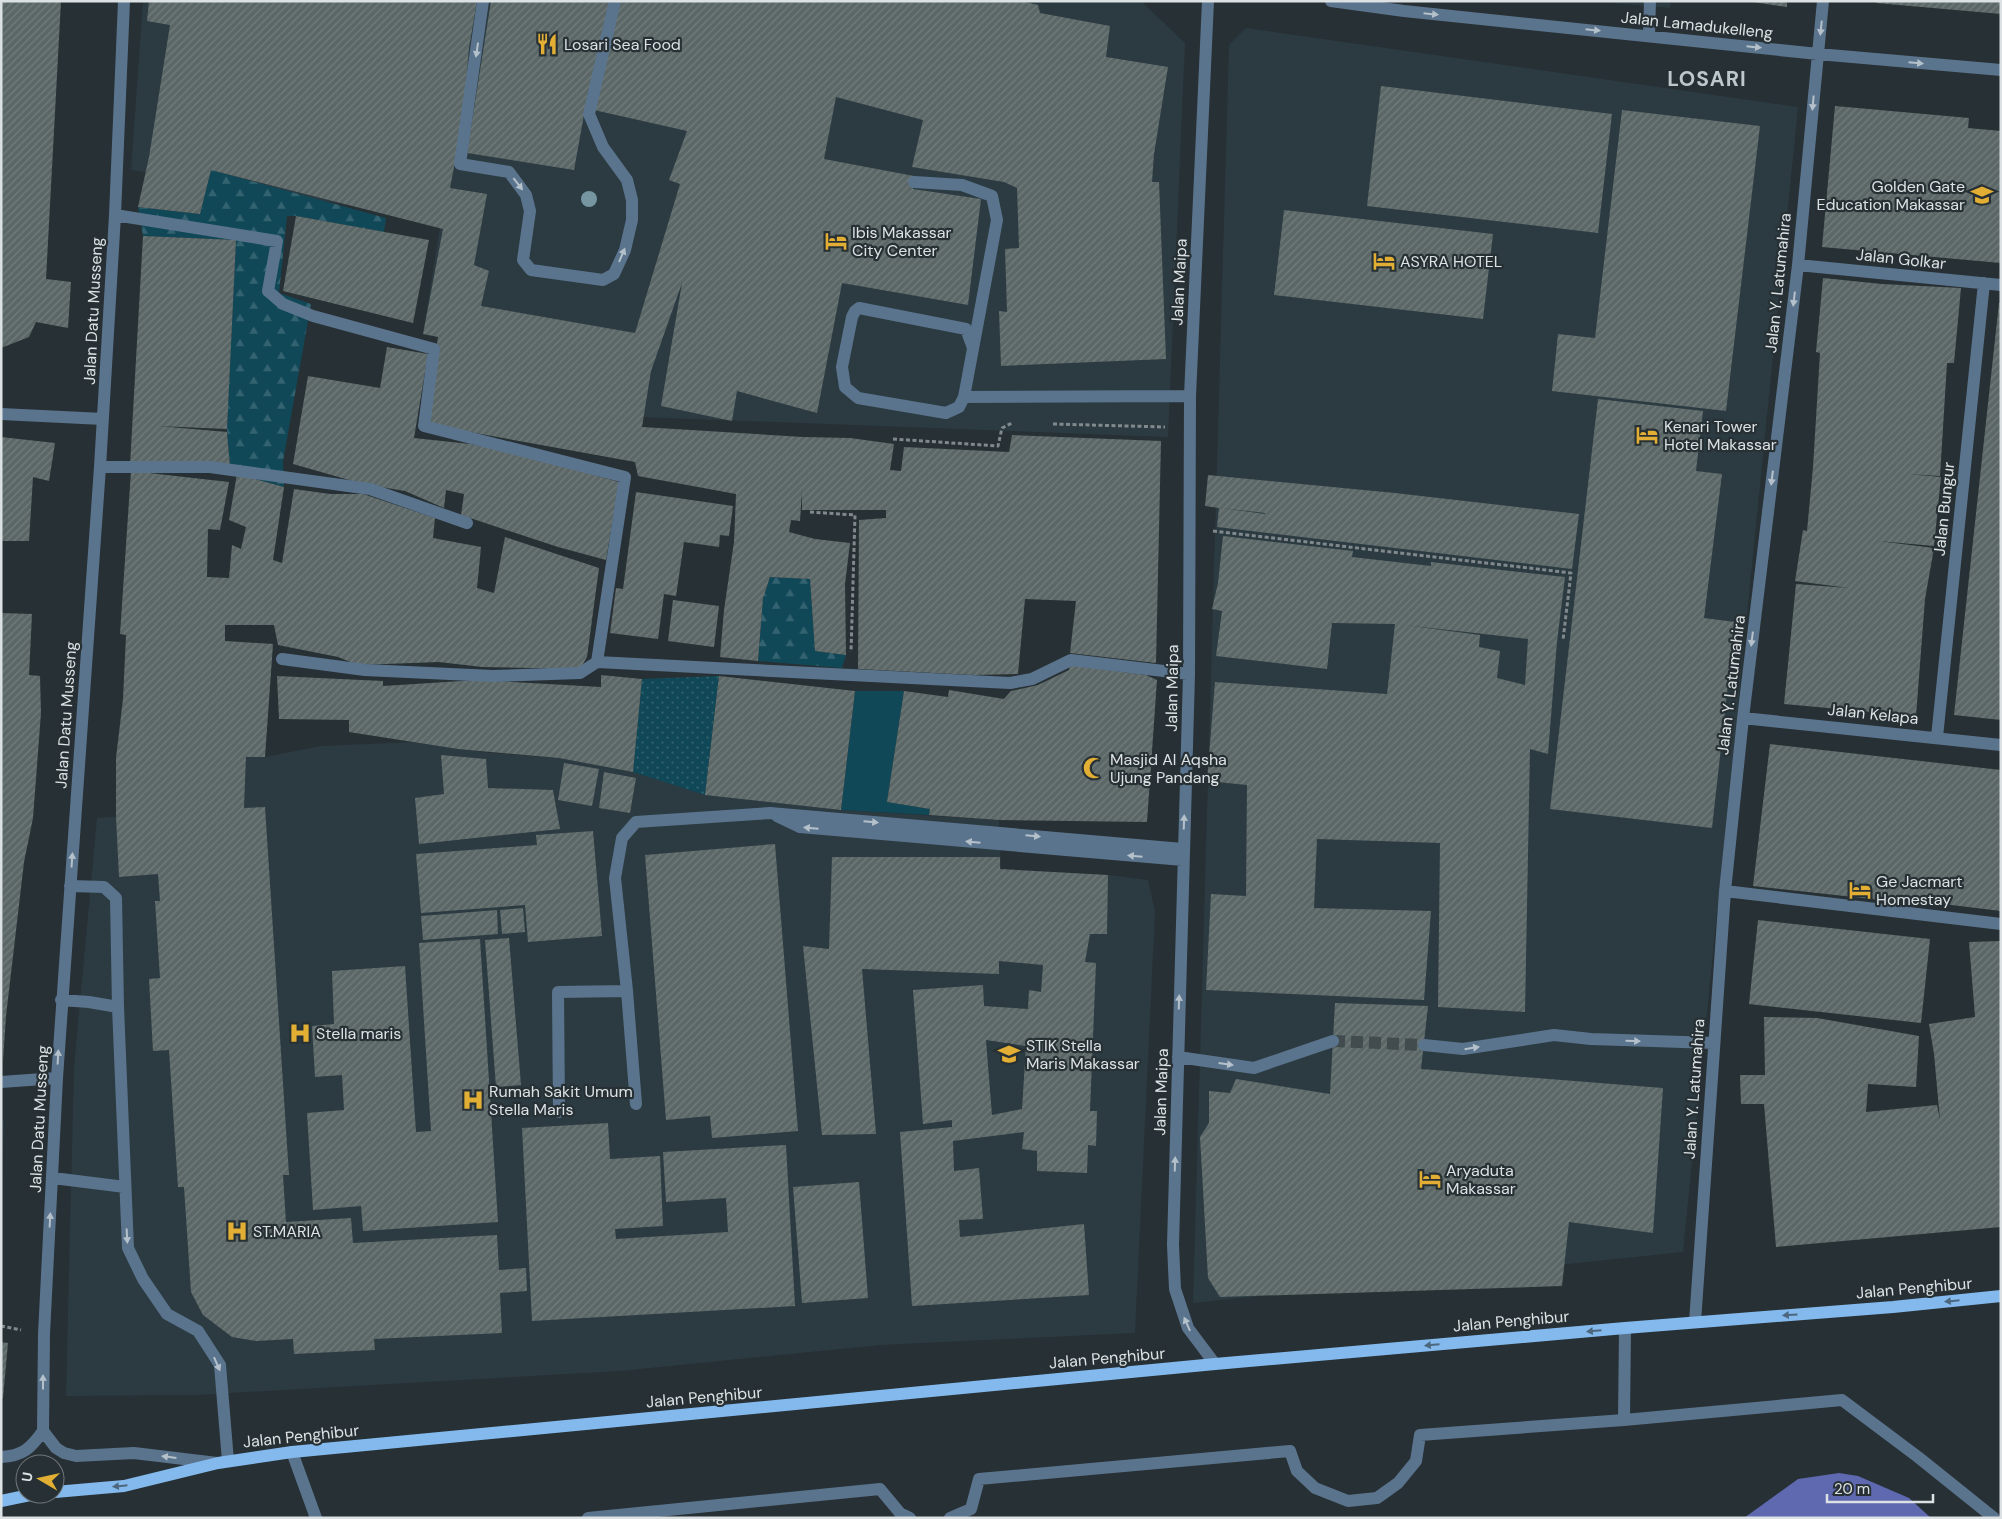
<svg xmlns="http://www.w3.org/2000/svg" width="2002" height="1519" viewBox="0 0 2002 1519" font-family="'DM Sans',sans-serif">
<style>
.built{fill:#2b3b41}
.grass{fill:url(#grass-dots)}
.forest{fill:url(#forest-firs)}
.green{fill:#114858}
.water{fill:#5f69b0}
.building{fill:url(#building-hatch);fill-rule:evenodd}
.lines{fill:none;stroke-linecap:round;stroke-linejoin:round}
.minor-tunnel{stroke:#424b4e;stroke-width:12;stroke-dasharray:12 6;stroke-linecap:butt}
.path{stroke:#81898c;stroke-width:3;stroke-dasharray:4 2.5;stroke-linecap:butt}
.minor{stroke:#5b748d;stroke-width:12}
.major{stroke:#84b9ed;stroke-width:12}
.tree{fill:#7696a1}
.oneway{fill:#b5c1ca}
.oneway2{fill:#4c677e}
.labels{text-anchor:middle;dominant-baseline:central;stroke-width:4.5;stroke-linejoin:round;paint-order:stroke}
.street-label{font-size:16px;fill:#dce2e4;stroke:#273034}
.poi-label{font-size:16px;fill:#dce2e4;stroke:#273034;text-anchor:start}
.district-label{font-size:21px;font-weight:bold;letter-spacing:1px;fill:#bcc8cc;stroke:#273034}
</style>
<defs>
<pattern id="grass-dots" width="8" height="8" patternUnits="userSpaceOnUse" patternTransform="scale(1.25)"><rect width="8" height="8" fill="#114858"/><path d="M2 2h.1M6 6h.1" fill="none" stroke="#336270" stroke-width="1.8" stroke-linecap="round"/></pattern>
<pattern id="forest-firs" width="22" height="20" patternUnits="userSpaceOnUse" patternTransform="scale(1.25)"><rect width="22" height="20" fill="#114858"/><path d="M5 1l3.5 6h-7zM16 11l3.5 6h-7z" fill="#336270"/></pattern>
<pattern id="building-hatch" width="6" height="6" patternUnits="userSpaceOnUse" patternTransform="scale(1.25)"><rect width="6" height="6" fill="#5b6766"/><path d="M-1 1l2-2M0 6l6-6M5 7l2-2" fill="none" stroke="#727c7c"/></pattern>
</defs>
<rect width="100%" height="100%" fill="#273034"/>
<path class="built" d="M143,1H1141L1185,43L1168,437L641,417L648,358L424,328L441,220L131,170Z
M1589,1H1671L1670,8Z
M1246,28L1798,107L1683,1252L1193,1303L1229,45Z
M413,742L491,753L559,758L633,772L706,795L841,810L999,820L1001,869L1108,875L1148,880L1155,912L1135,1333L880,1345L620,1371L196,1395L66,1396L74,1067L97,818L244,808L246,757H265L321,746Z
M1,1120H4L1,1214Z"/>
<path class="grass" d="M719,676L705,795L633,772L642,679Z"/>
<path class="forest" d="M211,170L386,218L384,232L296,216H287L279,293L311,304L283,461L284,487L237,474L230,467L227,429L236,240L143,236L138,207L200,214Z
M770,577L810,579L815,651L846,655L842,668L758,661L763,598Z"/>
<path class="green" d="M855,691H904L887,802L930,809L929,815L841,810Z"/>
<path class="water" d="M1839,1473L1858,1476L1909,1498L1931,1518H1744L1798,1479Z"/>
<path class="building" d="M1,1H61L46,279L71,282L68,328L36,322L29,337L1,348Z
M149,1H477L469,48L463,120L450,188L487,194L474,265L489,271L481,306L635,333L680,184L669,180L687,131L594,110L589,87L574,170L467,153L491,1H1021L1038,5L1040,13L1110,26L1106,57L1168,67L1154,154L1152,182H1159L1166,359L1001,366L999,311L1007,312L1005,249L1019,248L1017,188L1004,182L912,167L923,120L836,97L824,159L914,176L913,189L981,199L968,305L842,283L817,413L737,391L732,421L661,406L682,283L651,371L642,427L803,437L850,438L894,444L890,470L901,471L904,447L1009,452L1012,435L1161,441L1156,663L1070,653L1076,601L1025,599L1018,674L973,675L858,669L859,520L886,518V510H802V491L800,521L791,520L789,532L815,539L850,543L845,584L846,655L815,651L810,579L770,577L763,598L758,661L720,657L724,610L734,542L736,494L638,476L635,462L426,424L438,337L423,334L443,229L211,170L200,214L138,207L149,157L170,25L147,21Z
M1745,1H1787V7Z
M1876,1H2001V14L1876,3Z
M1381,86L1612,114L1598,233L1367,206Z
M1835,106L1969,118L1968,128L2001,131V263L1822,247Z
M1622,110L1760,126L1726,411L1552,391L1558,334L1595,338Z
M1284,210L1493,234L1483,319L1274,295Z
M296,216L429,240L413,323L283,291Z
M143,236L236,240L227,429L158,426L227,432L230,467L130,465Z
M1823,278L1882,284L1961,288L1954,363H1947L1940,476L1908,474L1941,477L1934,546L1878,541L1934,548L1925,599L1916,716L1784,704L1796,584L1849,588L1795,581L1803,530L1807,531L1813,467L1820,353L1816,352Z
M1999,303H2001V720L1954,715Z
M387,347L428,354L414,438L470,444L520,454L619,482L606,560L558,547L461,515L464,494L446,490L444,508L405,491L363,484L293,464L308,376L380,388Z
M1598,399L1703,411L1696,471L1722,474L1704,618L1735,622L1712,828L1550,809Z
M1,437L55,443L49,481L33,477L29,541H1Z
M131,471L229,482L220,530L208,529L207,577L229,578L232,545L241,549L246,527L229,520L237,474L284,487L273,560L282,563L294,489L330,494H363L435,518L433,538L481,547L477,588L494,593L505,537L599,568L587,657L580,669L482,667L439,662L358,665L338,657L278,645L274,625H225V641L273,644L265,757H246L244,808L265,807L289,1175H283L286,1222L351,1218L353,1243L497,1235L499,1270L526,1268L527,1291L500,1293L502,1333L374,1339L375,1350L294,1354L293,1339L256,1341L232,1337L203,1315L191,1292L184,1187H178L169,1050L153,1051L149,979L160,978L155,901H160L158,874L119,877L116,817V758L123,699L126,635L120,634Z
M1208,475L1395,493L1579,514L1572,569L1217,527L1219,508L1205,506ZM1221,508L1265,513V514Z
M636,492L733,506L729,536L720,535L719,547L684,542L676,596L664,594L658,639L610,633L616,588L623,589Z
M1223,536L1353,551L1352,557L1431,566V562L1565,577L1557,642L1548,754L1530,749L1525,1012L1438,1007L1440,843L1317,839L1314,908L1431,911L1424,1000L1206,990L1211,894L1246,896L1247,785L1207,781L1215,682L1387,694L1395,624L1332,623L1327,669L1216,656L1222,611L1212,609L1218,583ZM1404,625L1528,639L1525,685L1497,678L1500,651L1479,647L1480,635Z
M673,600L719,606L714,647L668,641Z
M1,613L32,614L29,675L40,676L41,713L33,818L24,862L6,1016L3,1061Z
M1070,665L1146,675L1157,680L1147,822L999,820L929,815L930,809L887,802L904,691L948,697L949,690L1004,699L1011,691L1038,685L1069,670Z
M601,675L642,679L633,772L559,758L458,749L349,732V720L279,719L277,676L383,681V686L478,680L601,687Z
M719,676L855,691L841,810L705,795Z
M1770,744L2001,770V911L1935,903L1936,906L1753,886Z
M441,755L486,759L488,788L553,790L560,829L419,844L415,798L444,794Z
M564,763L599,769L592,806L558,800Z
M604,772L636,778L630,813L599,808Z
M593,831L602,936L528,942L525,905L421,913L416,854L537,845L536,835Z
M775,844L798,1131L712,1138L710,1116L666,1120L645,855Z
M832,857H1000V869L1108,875L1107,934H1090L1085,962L1096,963L1090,1111H1097L1096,1146L1088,1145L1087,1173L1037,1171V1151L1022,1149L1024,1132L953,1141L954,1171L979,1168L983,1219L959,1220L960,1237L1084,1224L1089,1295L912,1306L900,1132L952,1127V1120L923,1124L913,990L983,985L984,1006L1028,1009L1029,990L1041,992L1043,965L999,961V974L862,969L876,1134L822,1135L803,946L829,949ZM986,1040L1026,1046L1022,1109L992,1115Z
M523,908L525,932L502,934L500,910Z
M497,910L498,934L423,940L421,916Z
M1758,920L1930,939L1921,1023L1749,1004Z
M509,938L521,1085L496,1087L485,940Z
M480,939L498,1222L363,1231L361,1206L313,1210L307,1113L344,1110L342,1075L315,1077L312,1026L334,1024L332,971L405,966L416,1132L431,1131L419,943Z
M2001,941V1227L1776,1247L1764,1104H1741L1740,1075H1765L1764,1017L1817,1018L1919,1036L1916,1087L1868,1084L1866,1112L1937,1105L1940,1120L1934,1054L1929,1024L1975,1017L1969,942Z
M1335,1003L1428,1006L1421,1069L1663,1088L1653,1233L1569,1222L1562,1286L1220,1297L1208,1278L1200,1137L1209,1123V1091L1230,1093L1236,1079L1330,1094Z
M608,1123L610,1159L660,1156L663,1226L615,1229L616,1239L728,1232L726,1198L666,1202L663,1152L786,1145L795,1306L532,1321L522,1128Z
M859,1182L868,1298L802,1303L793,1187Z
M1,1342L8,1343L3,1398H1Z"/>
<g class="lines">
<path class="minor-tunnel" d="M1333,1041L1424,1045"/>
<path class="path" d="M1053,424L1165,427
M893,439L998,446L1002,428L1012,423
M810,512L855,515L851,652
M1213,531L1571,573L1563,640
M1,1326L21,1330"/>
<path class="minor" d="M483,1L460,164L509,172L526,195L530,211L523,260L531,270L603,280L614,274L625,250L632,220V200L627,180L603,147L589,114L615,1
M1208,1L1190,396L1189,674L1173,1245L1175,1289L1188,1328L1215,1364
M1331,1L1404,11L1818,54L2001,70
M1649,36L1650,1
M914,182L962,185L992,196L997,220L964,397L959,407L946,413L858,398L845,387L842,367L852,317L855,311L859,308L966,329L973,348
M115,215L277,241L268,291L283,304L313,316L434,349L424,426L625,477L597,662L1010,683L1032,679L1071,660L1189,674
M1798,265L2001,285
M964,397L1190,396
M1,414L103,419
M100,467H210L370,489L467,523
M282,659L365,670L493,676L580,673L597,662
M1743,718L2001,745
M1937,737L1984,283
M777,816L800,827L1183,860
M70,886L104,887L116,898L118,1007L128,1248L143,1279L167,1314L198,1331L220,1365L228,1461
M1725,891L2001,924
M61,1000L89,1002L118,1007
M1424,1045L1463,1049L1554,1035L1591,1039L1714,1043
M1178,1057L1254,1068L1333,1041
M1,1082L57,1078
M636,1104L627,991L615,878L622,838L636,822L770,813L1183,849
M559,1112L558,992L627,991
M53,1178L125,1187
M1695,1322L1725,891L1743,718L1798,265L1823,1
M1624,1420L1625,1328
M43,1431L44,1334L57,1078L100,467L115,215L124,1
M43,1431L56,1448L64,1453L76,1456L134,1453L217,1463
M292,1452L316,1518
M1,1457C23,1456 31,1448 43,1431
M588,1518L880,1489L900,1513L910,1518
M950,1518L971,1509L979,1479L1290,1451L1297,1471L1315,1488L1348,1501L1377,1498L1398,1483L1416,1461L1420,1435L1624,1420L1842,1400L1918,1457L1994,1518"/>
<path class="major" d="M55,1492L124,1486L218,1463L292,1452L1215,1364L1625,1328L1893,1307L2001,1296
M1,1501L35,1494"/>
</g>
<circle class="tree" cx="589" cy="199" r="8"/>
<defs><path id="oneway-solid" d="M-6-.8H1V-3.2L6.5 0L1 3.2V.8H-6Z" transform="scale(1.25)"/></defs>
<g class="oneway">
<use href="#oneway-solid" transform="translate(1431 14) rotate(6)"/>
<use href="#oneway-solid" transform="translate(1821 28) rotate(96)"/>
<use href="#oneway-solid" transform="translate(1593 30) rotate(6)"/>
<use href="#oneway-solid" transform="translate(1754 47) rotate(6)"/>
<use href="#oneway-solid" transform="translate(477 50) rotate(98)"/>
<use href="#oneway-solid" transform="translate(1916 63) rotate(5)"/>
<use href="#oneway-solid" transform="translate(1813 103) rotate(95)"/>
<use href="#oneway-solid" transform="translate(518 184) rotate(52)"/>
<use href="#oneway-solid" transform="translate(622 255) rotate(-67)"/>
<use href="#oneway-solid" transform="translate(1794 299) rotate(97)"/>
<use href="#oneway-solid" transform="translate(1772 478) rotate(97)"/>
<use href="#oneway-solid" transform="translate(1752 639) rotate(97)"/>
<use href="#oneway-solid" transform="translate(871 822) rotate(5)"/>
<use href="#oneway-solid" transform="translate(1184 822) rotate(-88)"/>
<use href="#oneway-solid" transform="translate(811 828) rotate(-175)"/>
<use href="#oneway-solid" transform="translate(1033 836) rotate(5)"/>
<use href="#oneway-solid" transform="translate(973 842) rotate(-175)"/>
<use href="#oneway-solid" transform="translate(1135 856) rotate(-175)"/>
<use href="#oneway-solid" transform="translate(72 860) rotate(-86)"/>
<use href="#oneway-solid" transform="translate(1179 1002) rotate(-88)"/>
<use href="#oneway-solid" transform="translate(1633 1041) rotate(2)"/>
<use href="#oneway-solid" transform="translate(1472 1048) rotate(-9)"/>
<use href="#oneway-solid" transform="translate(58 1057) rotate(-87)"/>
<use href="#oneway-solid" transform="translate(1226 1064) rotate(8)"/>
<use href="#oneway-solid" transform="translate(1175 1164) rotate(-88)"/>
<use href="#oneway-solid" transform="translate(50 1220) rotate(-87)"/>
<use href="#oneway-solid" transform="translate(127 1236) rotate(87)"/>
<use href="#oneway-solid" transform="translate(1187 1324) rotate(-114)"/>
<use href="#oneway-solid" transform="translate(217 1364) rotate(66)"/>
<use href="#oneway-solid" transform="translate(43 1382) rotate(-90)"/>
<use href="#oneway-solid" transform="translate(169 1457) rotate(-173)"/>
</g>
<g class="oneway2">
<use href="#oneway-solid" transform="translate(1952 1301) rotate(174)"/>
<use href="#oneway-solid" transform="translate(1790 1315) rotate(176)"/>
<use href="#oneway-solid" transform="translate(1594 1331) rotate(175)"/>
<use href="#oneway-solid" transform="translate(1432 1345) rotate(175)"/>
<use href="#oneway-solid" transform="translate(120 1486) rotate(174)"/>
</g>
<defs>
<g id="restaurant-bare" transform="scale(1.725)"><path d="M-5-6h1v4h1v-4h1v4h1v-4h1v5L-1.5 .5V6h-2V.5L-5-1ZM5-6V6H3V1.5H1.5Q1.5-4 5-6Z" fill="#e2af34" stroke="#273034" stroke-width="2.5" paint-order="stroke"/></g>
<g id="school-bare" transform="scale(1.725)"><path d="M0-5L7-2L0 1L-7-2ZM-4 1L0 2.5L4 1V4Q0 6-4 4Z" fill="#e2af34" stroke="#273034" stroke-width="2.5" paint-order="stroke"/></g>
<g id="hotel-bare" transform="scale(1.725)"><path d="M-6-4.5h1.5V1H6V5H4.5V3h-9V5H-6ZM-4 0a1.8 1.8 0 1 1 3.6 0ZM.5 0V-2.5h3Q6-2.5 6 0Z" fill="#e2af34" stroke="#273034" stroke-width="2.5" paint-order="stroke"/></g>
<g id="mosque-bare" transform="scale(1.725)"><path d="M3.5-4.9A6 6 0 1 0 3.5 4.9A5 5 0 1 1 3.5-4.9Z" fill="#e2af34" stroke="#273034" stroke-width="2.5" paint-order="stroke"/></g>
<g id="hospital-bare" transform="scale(1.725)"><path d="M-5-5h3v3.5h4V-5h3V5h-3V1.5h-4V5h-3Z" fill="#e2af34" stroke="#273034" stroke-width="2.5" paint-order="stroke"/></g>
<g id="university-bare" transform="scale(1.725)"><path d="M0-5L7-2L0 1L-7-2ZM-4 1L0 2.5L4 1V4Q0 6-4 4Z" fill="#e2af34" stroke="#273034" stroke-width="2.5" paint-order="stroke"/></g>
</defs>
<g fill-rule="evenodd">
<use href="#restaurant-bare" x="547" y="44"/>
<use href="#school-bare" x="1982" y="195"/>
<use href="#hotel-bare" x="836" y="241"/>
<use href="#hotel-bare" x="1384" y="261"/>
<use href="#hotel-bare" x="1647" y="435"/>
<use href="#mosque-bare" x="1094" y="768"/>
<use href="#hotel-bare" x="1860" y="890"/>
<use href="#hospital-bare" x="300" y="1033"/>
<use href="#university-bare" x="1009" y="1054"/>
<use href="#hospital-bare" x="473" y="1100"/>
<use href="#hotel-bare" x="1430" y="1179"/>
<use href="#hospital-bare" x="237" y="1231"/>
</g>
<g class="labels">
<g class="street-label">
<text transform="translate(1697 25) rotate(6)">Jalan Lamadukelleng</text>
<text transform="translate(1901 259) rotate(6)">Jalan Golkar</text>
<text transform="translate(1179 282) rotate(-87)">Jalan Maipa</text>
<text transform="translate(1778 283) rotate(-84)">Jalan Y. Latumahira</text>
<text transform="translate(93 311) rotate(-87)">Jalan Datu Musseng</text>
<text transform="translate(1944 509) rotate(-84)">Jalan Bungur</text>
<text transform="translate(1731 685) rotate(-83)">Jalan Y. Latumahira</text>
<text transform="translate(1172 688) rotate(-89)">Jalan Maipa</text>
<text transform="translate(1873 714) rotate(6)">Jalan Kelapa</text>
<text transform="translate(66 715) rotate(-86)">Jalan Datu Musseng</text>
<text transform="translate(1694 1089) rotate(-86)">Jalan Y. Latumahira</text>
<text transform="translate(1161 1092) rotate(-88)">Jalan Maipa</text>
<text transform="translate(39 1119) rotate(-87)">Jalan Datu Musseng</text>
<text transform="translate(1914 1288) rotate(-5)">Jalan Penghibur</text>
<text transform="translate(1511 1321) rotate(-5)">Jalan Penghibur</text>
<text transform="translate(1107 1358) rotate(-5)">Jalan Penghibur</text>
<text transform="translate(704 1397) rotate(-5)">Jalan Penghibur</text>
<text transform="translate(301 1436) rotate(-6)">Jalan Penghibur</text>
</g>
<g class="poi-label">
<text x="564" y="44">Losari Sea Food</text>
<text x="1965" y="186" text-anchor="end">Golden Gate<tspan x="1965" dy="18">Education Makassar</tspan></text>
<text x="852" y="232">Ibis Makassar<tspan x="852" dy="18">City Center</tspan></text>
<text x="1400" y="261">ASYRA HOTEL</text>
<text x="1664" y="426">Kenari Tower<tspan x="1664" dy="18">Hotel Makassar</tspan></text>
<text x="1110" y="759">Masjid Al Aqsha<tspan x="1110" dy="18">Ujung Pandang</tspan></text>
<text x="1876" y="881">Ge Jacmart<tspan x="1876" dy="18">Homestay</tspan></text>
<text x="316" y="1033">Stella maris</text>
<text x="1026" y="1045">STIK Stella<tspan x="1026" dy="18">Maris Makassar</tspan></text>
<text x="489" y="1091">Rumah Sakit Umum<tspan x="489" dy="18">Stella Maris</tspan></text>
<text x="1446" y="1170">Aryaduta<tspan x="1446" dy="18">Makassar</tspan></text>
<text x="253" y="1231">ST.MARIA</text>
</g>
<g class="district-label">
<text x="1707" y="79">LOSARI</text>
</g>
</g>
<rect width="2002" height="1519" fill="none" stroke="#dce2e4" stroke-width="5"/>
<g transform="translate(40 1479) rotate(279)"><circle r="24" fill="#273034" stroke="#6f777a"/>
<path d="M0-4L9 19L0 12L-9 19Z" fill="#e2af34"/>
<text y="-8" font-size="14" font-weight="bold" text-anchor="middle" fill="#dce2e4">U</text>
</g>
<path d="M1827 1494v8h106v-8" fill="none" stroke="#dce2e4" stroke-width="2.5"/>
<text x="1834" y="1494" font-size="15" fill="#dce2e4" stroke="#273034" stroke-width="4" paint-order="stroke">20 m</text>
</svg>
